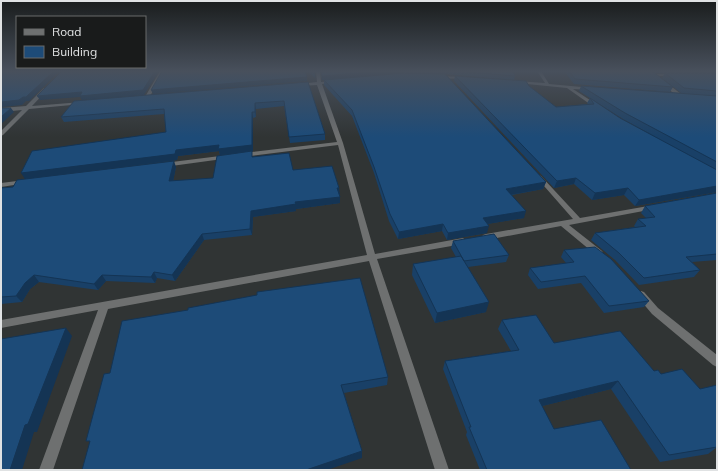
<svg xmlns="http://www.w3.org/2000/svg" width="718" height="471" viewBox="0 0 718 471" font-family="Mulish,sans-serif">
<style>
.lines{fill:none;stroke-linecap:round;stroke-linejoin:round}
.street{fill:#6e7070;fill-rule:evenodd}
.wall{fill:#194067}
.shaded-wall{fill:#143454}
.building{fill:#1d4b78;stroke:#143454}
</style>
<rect width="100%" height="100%" fill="#303434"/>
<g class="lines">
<path class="street" d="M160,71H164L149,98H145V97Z
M316,71H320L321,82L333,81L335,82L322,84L343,143L375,254L463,238L467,241L463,244L377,259L449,470H435L369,261L108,309L53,470H39L98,310L1,328V320L367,255L338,145L243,157L240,155L243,153L337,142L317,85L299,86L297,85L299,84L317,82Z
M537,71H541L549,84L593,88V89L591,90L573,89L599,106L594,107L567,88L517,83L515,82L517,81L545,83Z
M646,71H651L654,74H676V76H658L681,94V96H677Z
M437,76L465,77L467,78L465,79L435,78V77Z
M44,88L48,89L32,106L82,102L84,103L82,104L29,109L3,135L1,136V131L22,110L1,112V108L26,106Z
M228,155L231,157L230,158L164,167L161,165L164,163Z
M539,175L541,176L580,218L654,205L658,207L654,209L569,225L602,251L603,253L599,256L596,255L561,226L486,240L483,239L482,237L483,235L486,234L573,219L537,178V176Z
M25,180L27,181V183L1,187V183Z
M641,291L644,292L658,308L717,355V367L713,365L652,314L636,295L638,292Z"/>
</g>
<path class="wall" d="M308,71H315V78Z
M321,71H513L515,76L514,80L445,74L546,182L543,189L512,195L524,218L487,224V233L447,240L442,231L398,239L389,221L374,173L352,116L324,85V80H322Z
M564,71H652L673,87L670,92L574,84Z
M653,71H717V192L635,206L624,195L592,200L574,184L554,188L454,81L455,76L529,86L556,107L588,104L587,103L590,98L620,118L656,137L623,119L579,91L581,86L681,93L662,78L665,73H655Z
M308,82L325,134V140L290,143L284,106L256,109V117L253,118V151L220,155L219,151L178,156L177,160L25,179L166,132L164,114L64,122L61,117Z
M254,157L293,170L340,194H339L340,197V203L296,209V211L253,217L252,235L204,240L175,281L157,278L155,283L106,281L98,290L39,282L30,289L22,302L1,304V188L176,167L173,181L213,178Z
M717,193V260L692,262L700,270L694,277L639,285L615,260L591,240L595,233L635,227L634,226L638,219L646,218L641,213L645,206Z
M453,241L509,255L506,262L468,267L486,312L435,323L412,275L413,264L456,257L451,248Z
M564,250L649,301L644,307L604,313L581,283L538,289L528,275L530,268L566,263L561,257Z
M502,320L554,343L654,371L700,389L717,385V447L708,454L660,462L611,389L542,406L554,429L631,470H480L466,435L467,432L443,369L445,361L511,351L498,329Z
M104,374L388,377L387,385L344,393L362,451V458L89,444Z"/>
<path class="shaded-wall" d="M54,71H60L29,101H26L22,105L1,107V102Z
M155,71H159L144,95L82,100L80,97L40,100L37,96Z
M383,71H403V74L322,80V76Z
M307,77V81L153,94L151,90Z
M255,103L256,109V117L255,112Z
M11,108L14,112L1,124V117Z
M252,112L253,118V151L220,155L219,151L178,156L177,160L25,179L21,173L176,150L219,145Z
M174,161L176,167L172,187L169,181Z
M576,178L574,184L554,188L557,181Z
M546,182L543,189L504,196L506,189Z
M717,186V192L635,206L639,200Z
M337,188H339L340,194H337Z
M628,188L624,195L592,200L595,193Z
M340,197V203L296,209V211L253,217L252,235L250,229L251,211L295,202Z
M526,211L524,218L481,225L483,218Z
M443,224L442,231L398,239L399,232Z
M489,226L487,233L447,240L448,233Z
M202,234L204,240L175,281L172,275Z
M154,272L157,278L155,283L151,277Z
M34,275L39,282L30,289L22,302L16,296L25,283Z
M102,275L106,281L98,290L94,284Z
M489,302L486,312L435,323L437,313Z
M66,328L72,336L37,432H34L22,470H10L25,425Z
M618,381L611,389L534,408L539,400Z
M362,451V458L327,470H306Z"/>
<path class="building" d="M1,71H54L26,97H23L19,100L1,102Z
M62,71H155L143,90L80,96L82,92L37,96Z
M162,71H305L307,77L151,90Z
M321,71H383L322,76Z
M456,71H513L515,76Z
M569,71H652L673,87L575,79Z
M403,73L445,74L546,182L506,189L526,211L483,218L489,226L448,233L443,224L399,232L390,214L374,167L352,110L324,80Z
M665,73H717V91L684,88Z
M455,76L526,81L529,86L556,107L594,104L590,98L620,118L717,170V186L639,200L628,188L595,193L576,178L557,181Z
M308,82L325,134L289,137L284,101L255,103V112H252V145L218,149L219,145L176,150L175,154L21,173L32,151L166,132L164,109L61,117L74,101Z
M581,86L717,96V162L625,113Z
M1,108H11L1,117Z
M252,151V157L289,153L293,170L332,166L339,188H337L340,197L295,202L296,204L251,211L250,229L202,234L172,275L154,272L151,277L102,275L94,284L34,275L25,283L16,296L1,297V188L13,187L17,180L174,161L169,181L213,178L217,156Z
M717,193V254L686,257L700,270L644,278L619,253L595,233L646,226L638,219L655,217L645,206Z
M494,234L509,255L464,261L453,241Z
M595,247L611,259L649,301L609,306L585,276L541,282L530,268L574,262L564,250Z
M461,256L489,302L437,313L413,264Z
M360,278L388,377L341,385L362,451L306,470H82L90,441H86L104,374L110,373L122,321L188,310V308L257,295V292Z
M536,315L554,343L620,331L654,371L658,370L661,374L682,369L700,389L717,385V442L716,443L717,444V447L669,455L618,381L539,400L554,429L601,420L631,470H487L469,427H471L445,361L519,350L502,320Z
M66,328L28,424L25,425L10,470H1V339Z"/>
<linearGradient id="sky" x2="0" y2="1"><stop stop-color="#1a1d1d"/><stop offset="0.52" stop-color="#48505c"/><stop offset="1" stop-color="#48505c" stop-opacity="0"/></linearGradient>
<rect width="718" height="137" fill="url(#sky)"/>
<rect width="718" height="471" fill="none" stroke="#e0e2e3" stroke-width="4"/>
<rect x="16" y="16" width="130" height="52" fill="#191b1b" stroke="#696b6b"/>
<rect x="24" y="29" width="20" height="6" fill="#6e7070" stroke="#696b6b"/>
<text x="52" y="36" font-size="12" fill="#e0e2e3">Road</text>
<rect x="24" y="46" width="20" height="12" fill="#1d4b78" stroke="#696b6b"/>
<text x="52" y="56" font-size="12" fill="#e0e2e3">Building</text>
</svg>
